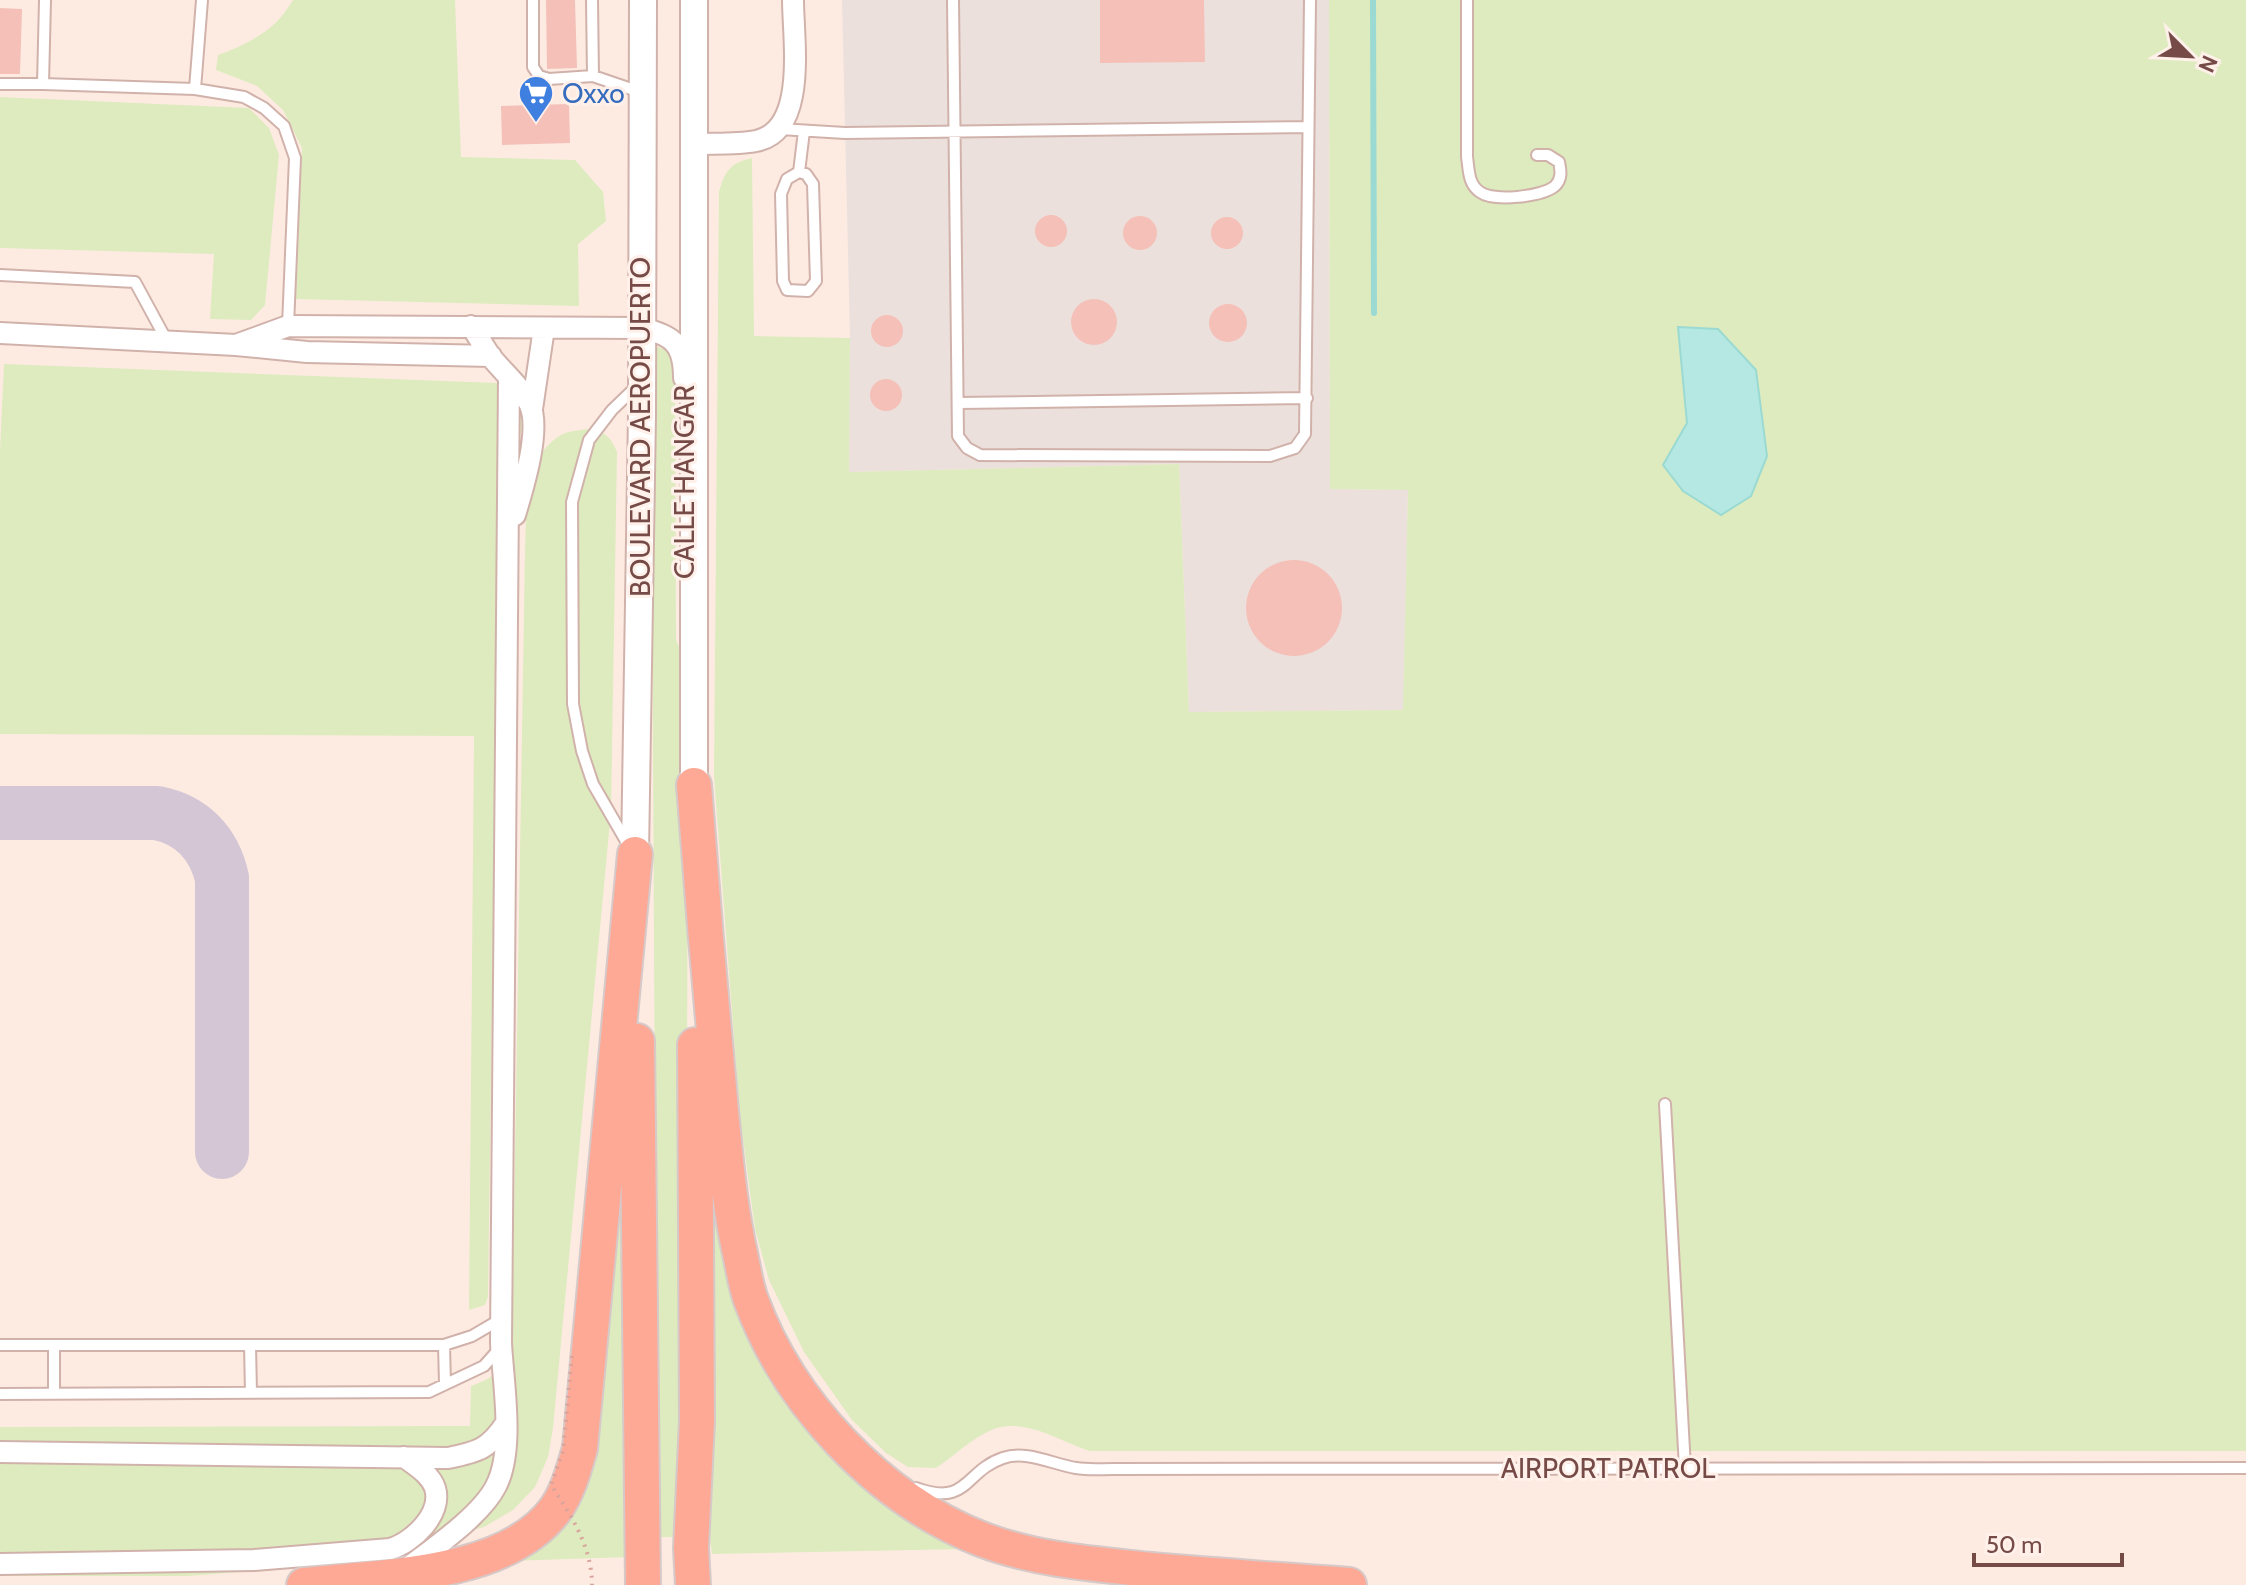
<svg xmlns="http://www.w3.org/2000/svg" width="2246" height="1585" viewBox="0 0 2246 1585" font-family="Cabin,sans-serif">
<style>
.industrial{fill:#ece0dd}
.green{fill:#ddebbf}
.water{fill:#b5e8e2;stroke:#9bdad3;stroke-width:2}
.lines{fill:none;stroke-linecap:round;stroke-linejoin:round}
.stream{stroke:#9bdad3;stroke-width:6}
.taxiway{stroke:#d4c6d4;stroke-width:54}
.building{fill:#f4c0b8}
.service-casing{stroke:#d1b2ab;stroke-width:14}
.minor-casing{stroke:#d1b2ab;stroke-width:24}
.tertiary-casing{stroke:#d1b2ab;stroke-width:30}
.trunk-casing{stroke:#d6c9c8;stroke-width:38}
.service{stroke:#fff;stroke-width:10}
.minor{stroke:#fff;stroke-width:20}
.tertiary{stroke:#fff;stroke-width:26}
.trunk{stroke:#fda996;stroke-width:34}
.path-bridge{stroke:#d9a39b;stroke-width:4;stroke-dasharray:2 6;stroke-linecap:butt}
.labels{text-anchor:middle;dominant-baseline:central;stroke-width:6;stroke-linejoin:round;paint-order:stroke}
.shop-label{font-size:28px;fill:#366cbe;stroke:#fff0e9;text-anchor:start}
.street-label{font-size:28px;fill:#764b47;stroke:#fff0e9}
</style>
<rect width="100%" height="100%" fill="#fdebe2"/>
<path class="industrial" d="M842,0H1329L1330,489L1408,490L1404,710L1189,712L1179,464L849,472L850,338Z"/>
<path class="green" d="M293,0H455L461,157L575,160L603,192L606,221L578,244L579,306L296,299L302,148L283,110L257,86L216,70L218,55C250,43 275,31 293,0Z
M1329,0H2246V1451H1090C1059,1441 1027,1418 994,1429C973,1437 954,1456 936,1468L908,1467L886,1453L852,1420L804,1352L769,1280L755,1229L740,1117L714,776L719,192C725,171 730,163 752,158L754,336L850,338L849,472L1179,464L1189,712L1403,710L1408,490L1330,489Z
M0,97L249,108L269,128L279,155L265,305L251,320L210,319L214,254L0,248Z
M651,346C664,347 670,351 675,364L676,640L688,666L686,1537H657Z
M4,364L520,384L526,427L507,450L499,480L488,1297L485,1305L469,1310L474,736L0,734V450Z
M586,429C604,431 610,435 617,452L611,811L553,1428L548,1457L535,1487L513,1510L484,1527L347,1564L187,1576H0V1427L470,1426L471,1386C496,1378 508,1365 512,1339L525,551C527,512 522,458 561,435C567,431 578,431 586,429Z
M631,1038V1557L508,1561L562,1519Z
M712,1145L793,1402L846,1472L877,1500L964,1549L712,1554L710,1537Z"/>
<path class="water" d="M1678,327L1718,329L1756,370L1767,456L1751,496L1721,515L1683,491L1663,465L1687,423Z"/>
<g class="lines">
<path class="stream" d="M1373,0L1374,313"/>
<path class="taxiway" d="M0,813H157C192,820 214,843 222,878V1152"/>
</g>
<path class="building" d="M546,0H575L577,68L547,69Z
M1100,0H1204L1205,62L1100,63Z
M0,8L22,9L20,74H0Z
M569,104L570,143L502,145L501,106Z
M1035 231a16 16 0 1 1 32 0a16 16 0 1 1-32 0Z
M1123 233a17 17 0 1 1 34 0a17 17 0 1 1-34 0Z
M1211 233a16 16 0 1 1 32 0a16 16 0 1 1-32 0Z
M1071 322a23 23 0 1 1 46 0a23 23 0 1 1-46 0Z
M1209 323a19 19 0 1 1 38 0a19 19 0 1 1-38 0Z
M871 331a16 16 0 1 1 32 0a16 16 0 1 1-32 0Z
M870 395a16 16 0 1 1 32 0a16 16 0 1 1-32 0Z
M1246 608a48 48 0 1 1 96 0a48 48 0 1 1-96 0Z"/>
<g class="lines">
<g class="service-casing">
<path id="service" d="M45,0L43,84L195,89L202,0
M533,0V67L539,76L549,79L593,76L640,92
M592,0L593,76
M953,0L958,436L967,448L980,455L1270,456L1295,448L1305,434L1310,0
M1467,0V157C1469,170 1468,184 1480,192C1493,202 1542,197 1555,186C1562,179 1561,171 1559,162L1548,155H1537
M0,84H43
M195,89L244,97L264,108L284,126L295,158L288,326
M780,129L845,133L1308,127
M799,172L806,174L813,184L816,281L808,291L787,290L783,281L781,194L787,179Z
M799,172L804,131
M0,275L135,282L167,341
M958,403L1307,398
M630,848L593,784L582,751L573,704L572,502L589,440L612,410L638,385
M1665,1104L1685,1468
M0,1345H444L445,1384
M250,1345L251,1393
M444,1345L472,1336L501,1319
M0,1394L429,1392L484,1366L499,1349
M54,1394V1345
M916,1488C969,1507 964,1471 1003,1458C1026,1450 1052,1464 1076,1468C1088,1470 1100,1469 1113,1469L2246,1468"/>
</g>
<g class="minor-casing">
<path id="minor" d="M693,144C713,143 736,145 756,141C808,131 793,39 793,0
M471,326C478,336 484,347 491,357C504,373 521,387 530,405C541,431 523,488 515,515
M0,333L236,345L307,352L491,356
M236,345L288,326L641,328C673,335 684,344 684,378
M532,409L544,328
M0,1452L448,1458C478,1452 489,1449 506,1423
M0,1564L254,1560L390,1549C412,1543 443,1514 435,1488C430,1474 416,1466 404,1457
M405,1570C432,1549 481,1516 496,1486C515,1450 503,1382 501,1343L509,377"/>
</g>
<g class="tertiary-casing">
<path id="tertiary" d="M694,785V0
M635,854L642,414L643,0"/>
</g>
<g class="trunk-casing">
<path id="trunk" d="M694,785C702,894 711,1002 721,1111C726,1161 730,1210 741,1258C744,1272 746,1287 751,1300C789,1403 879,1499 981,1539C1035,1560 1094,1564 1151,1570C1217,1576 1283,1580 1349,1585
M637,1041L643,1585
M304,1585C380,1576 505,1577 555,1510C568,1492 574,1469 580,1448L635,854
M693,1585L691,1548L697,1421L695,1045"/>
</g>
<use href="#service" class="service"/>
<use href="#minor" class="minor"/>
<use href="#tertiary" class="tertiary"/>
<use href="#trunk" class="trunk"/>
<path class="path-bridge" d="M572,1356L563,1451L551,1485C571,1515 592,1547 592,1585"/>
</g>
<defs>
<g id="supermarket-pin" transform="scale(1.8)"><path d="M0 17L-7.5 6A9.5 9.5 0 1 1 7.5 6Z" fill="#3f7fe0" stroke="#fff0e9"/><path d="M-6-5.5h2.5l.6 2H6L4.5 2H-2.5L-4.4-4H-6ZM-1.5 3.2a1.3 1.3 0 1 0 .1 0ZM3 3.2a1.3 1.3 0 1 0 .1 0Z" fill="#fff"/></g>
</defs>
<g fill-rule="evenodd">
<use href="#supermarket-pin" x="536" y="93"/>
</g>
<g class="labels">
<g class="shop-label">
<text x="562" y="93">Oxxo</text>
</g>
<g class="street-label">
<text transform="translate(640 427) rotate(-90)">BOULEVARD AEROPUERTO</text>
<text transform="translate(684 482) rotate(-90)">CALLE HANGAR</text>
<text x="1608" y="1468">AIRPORT PATROL</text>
</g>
</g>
<g transform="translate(2190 56) rotate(114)" stroke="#fff0e9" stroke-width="6" paint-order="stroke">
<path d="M0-6L14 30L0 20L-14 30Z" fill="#764b47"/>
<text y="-12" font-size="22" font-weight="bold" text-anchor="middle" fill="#764b47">N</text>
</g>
<path d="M1974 1553v12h148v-12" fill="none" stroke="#764b47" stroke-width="4"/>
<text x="1986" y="1553" font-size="24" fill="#764b47" stroke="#fff0e9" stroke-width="6" paint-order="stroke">50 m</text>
</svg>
